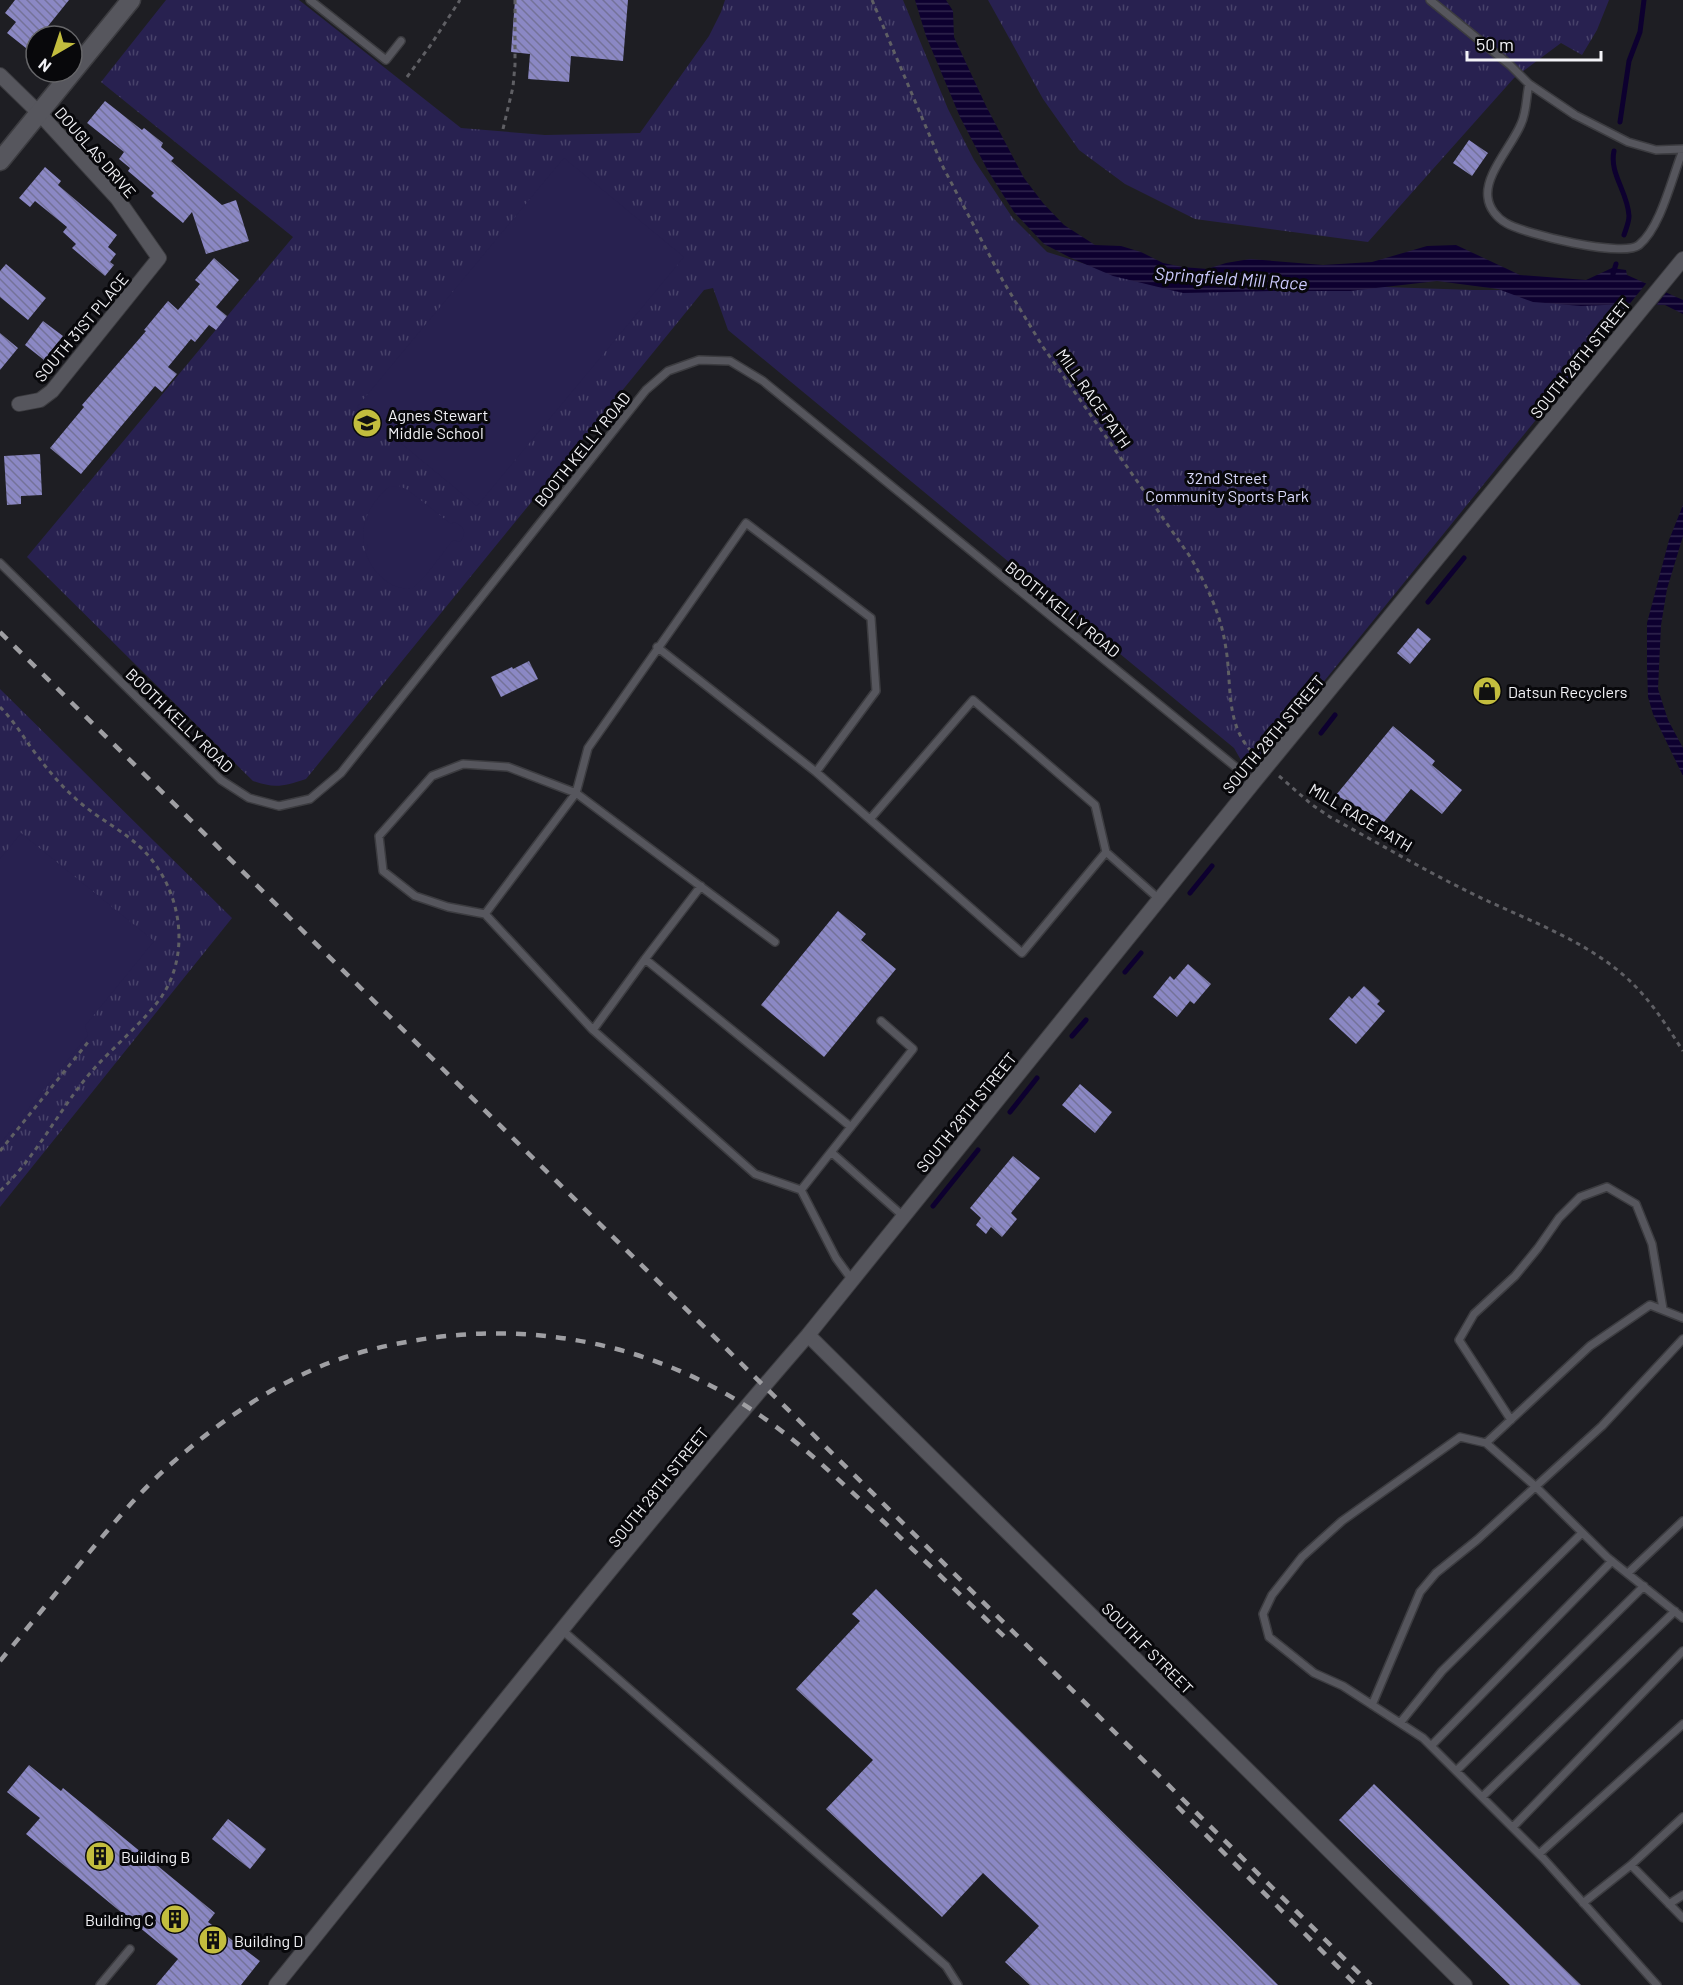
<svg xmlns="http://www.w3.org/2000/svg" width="1683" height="1985" viewBox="0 0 1683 1985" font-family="Barlow,sans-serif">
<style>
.grass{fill:url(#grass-tufts)}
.garden{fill:#282150}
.water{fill:url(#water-rules)}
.pier{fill:#1e1e23}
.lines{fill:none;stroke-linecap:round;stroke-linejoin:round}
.stream{stroke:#0d002f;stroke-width:5}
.building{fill:url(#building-back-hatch)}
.service-casing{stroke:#3c3c40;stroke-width:10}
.minor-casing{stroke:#3c3c40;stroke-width:16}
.tertiary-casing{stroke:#3c3c40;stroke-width:21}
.path{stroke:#5f5f64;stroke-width:3;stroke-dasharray:4.5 4.5;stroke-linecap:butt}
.service{stroke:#56565d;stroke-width:7}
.minor{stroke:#56565d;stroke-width:14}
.tertiary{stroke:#56565d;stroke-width:18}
.rail{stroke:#9f9fa3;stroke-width:4.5;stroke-dasharray:10 10;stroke-linecap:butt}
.labels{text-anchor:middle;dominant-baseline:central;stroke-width:6;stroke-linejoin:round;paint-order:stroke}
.street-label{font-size:16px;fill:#f3f3f7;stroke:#08080b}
.poi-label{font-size:16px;fill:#f3f3f7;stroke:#08080b;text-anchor:start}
.park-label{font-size:16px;fill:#dbdafd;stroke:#08080b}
.water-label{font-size:18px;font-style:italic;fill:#cccafe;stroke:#08080b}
</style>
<defs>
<pattern id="grass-tufts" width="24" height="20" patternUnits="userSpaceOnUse" patternTransform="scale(1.5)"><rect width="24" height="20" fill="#282150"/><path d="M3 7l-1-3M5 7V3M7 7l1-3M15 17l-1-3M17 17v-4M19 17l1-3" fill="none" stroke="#48426a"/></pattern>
<pattern id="water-rules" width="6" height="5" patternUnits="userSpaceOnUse" patternTransform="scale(1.5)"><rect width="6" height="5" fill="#0d002f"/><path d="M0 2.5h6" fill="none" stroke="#31264e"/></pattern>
<pattern id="building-back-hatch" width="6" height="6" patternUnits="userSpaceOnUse" patternTransform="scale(1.5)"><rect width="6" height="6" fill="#8b88c4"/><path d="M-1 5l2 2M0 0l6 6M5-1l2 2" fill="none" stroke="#747299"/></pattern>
</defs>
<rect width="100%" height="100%" fill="#1e1e23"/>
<path class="grass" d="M166,0H299L461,128L545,135L640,133L709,36L721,12L725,0H903L948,109L974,160L1012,217L1047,252L1095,267L1183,289L1385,287L1473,290H1641L1249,774L1234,748L728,330L713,288L704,290L306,779C284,786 275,789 253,781L27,557L293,237L101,82Z
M988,0H1609L1597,30L1582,55L1561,43L1514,78L1368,242L1195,219L1125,184L1079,150L1043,99Z
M0,689L232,918L0,1207Z"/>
<path class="garden" d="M564,158L684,257L477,506L357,407Z
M399,486L408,490L451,524L454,522C465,527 467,533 460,542L453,540L426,575L412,589C379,590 356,552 365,522C369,508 378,496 389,487Z
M21,833L154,941L85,1026L88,1035L0,1144V859Z"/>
<path class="water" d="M915,0H946L953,11L954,37L986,106L1024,178L1043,203L1064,225L1095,245L1121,246L1141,252L1163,263L1183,267L1207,269L1226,263L1250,259L1323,265L1372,262L1427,246L1456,245L1520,275L1586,280L1612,268L1626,270L1627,275L1683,300V314L1665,305L1627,304L1581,306L1533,302L1498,289L1437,281L1350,291H1273L1183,293L1113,276L1071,258L1044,244L1014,212L988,171L960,117L926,36Z
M1683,505V536L1667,589L1661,625L1658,689L1668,720L1683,748V776L1653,714L1648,697L1647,666V623L1669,540Z"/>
<path class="pier" d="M1649,280L1669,289L1654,308L1627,307Z"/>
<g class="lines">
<path class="stream" d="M1620,122L1629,61L1640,32L1644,0
M1614,151C1609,174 1628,192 1629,216C1629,222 1626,229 1624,235
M1613,274L1616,264
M1428,602L1464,558
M1321,733L1335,715
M1190,893L1212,866
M1125,972L1141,953
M1072,1036L1086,1020
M1010,1112L1037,1078
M933,1206L978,1150"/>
</g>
<path class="building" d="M15,0H69L40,36H36V56L7,33L16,22L5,13Z
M515,0H628L623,61L571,56L569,82L528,79L530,54L511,52Z
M105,101L142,130L144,128L163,143L161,147L174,158L171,161L222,205L236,200L249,241L206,254L192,212L183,223L151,196L154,193L128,171L130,168L119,159L124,152L87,123Z
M1469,140L1488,153L1472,176L1453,163Z
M45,167L61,181L58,185L117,235L108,247L116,254L110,262L114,265L105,276L72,248L76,244L63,232L67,227L35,201L30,207L19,198Z
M214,258L239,280L216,307L227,316L216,330L209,325L195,342L191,339L168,367L177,374L162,392L155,386L81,474L50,448L84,407L82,405L146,331L144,330L168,301L178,310L200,284L195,280Z
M6,264L46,298L28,320L0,297V271Z
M43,321L63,336L44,360L25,345Z
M0,333L18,348L0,370Z
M40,454L42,495L21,496V504L7,505L4,456Z
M1418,628L1431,639L1410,664L1397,653Z
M529,661L538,679L501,697L491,677L512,667L513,669Z
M1393,726L1435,761L1432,765L1462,790L1442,814L1411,789L1384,822L1336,795Z
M838,911L866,934L861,940L896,969L824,1057L761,1005Z
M1188,964L1211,984L1194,1004L1190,1001L1177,1017L1153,997L1170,976L1174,980Z
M1364,986L1380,1001L1377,1004L1385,1011L1356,1044L1329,1019L1349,996L1352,999Z
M1080,1084L1112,1112L1095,1133L1062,1105Z
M1013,1156L1040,1178L1011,1213L1017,1219L1002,1237L991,1227L986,1234L976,1225L981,1218L970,1208Z
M876,1589L1278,1985H1030L1005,1962L1039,1926L983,1873L942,1917L826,1809L873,1760L796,1689L860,1621L852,1614Z
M29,1765L61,1791L63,1788L215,1913L208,1922L260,1961L241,1985H156L178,1959L26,1834L40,1818L7,1792Z
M1374,1784L1581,1985H1510L1339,1820Z
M228,1819L266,1849L250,1869L212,1839Z"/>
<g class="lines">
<g class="service-casing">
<path id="service" d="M310,0L386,60L401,41
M1430,0L1510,65L1529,84L1575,115L1628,142L1656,150L1683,149
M1529,84C1526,97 1527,111 1521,124C1512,146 1484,175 1488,198C1489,208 1497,218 1506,223C1524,234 1623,258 1639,245C1661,227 1672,177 1683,150
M0,563L221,780L249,798L279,806L310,799L341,773L646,390L668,371L699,360L730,361L763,381L1254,782
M816,772L1022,953L1106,852L1095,805L973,700L871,818
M1106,852L1159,899
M485,914L448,907L415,896L383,871L379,836L432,776L463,764L508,767L576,793L588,748L746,523L871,618L876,691L816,772L657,647
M775,942L576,793L485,914L593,1030L755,1174L801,1190L836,1258L852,1280
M645,959L701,886
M881,1021L913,1049L831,1152L903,1216
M593,1030L645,959L851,1127
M801,1190L831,1152
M1511,1420L1459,1340L1474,1314L1515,1276L1538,1248L1559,1218L1580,1197L1607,1187L1636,1204L1652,1244L1663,1309
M1486,1443L1590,1346L1650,1305L1683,1318
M1628,1573L1683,1521
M562,1630L946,1966L958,1985
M1372,1705L1420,1592L1436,1573L1477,1540L1602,1426L1683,1339
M1400,1723L1442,1671L1582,1533
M1431,1746L1612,1561
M1456,1771L1644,1586
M1482,1797L1675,1611
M1513,1827L1683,1651
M1539,1854L1683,1724
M1631,1865L1683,1817
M1583,1903L1631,1865L1683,1918
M1669,1904L1683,1895
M100,1985L130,1949
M1657,1985L1543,1858L1423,1738L1343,1686L1314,1673L1269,1637L1263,1614L1272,1595L1302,1557L1342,1521L1460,1437L1486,1443L1535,1486L1608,1558L1683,1618"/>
</g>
<g class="minor-casing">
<path id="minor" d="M0,75L39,113L117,198L159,258L52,391L40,400L19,404
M808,1335L1465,1985
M276,1985C452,1767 625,1546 808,1335L1254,782L1683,259"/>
</g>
<g class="tertiary-casing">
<path id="tertiary" d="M0,161L131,0"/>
</g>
<path class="path" d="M872,0L943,167L1003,281L1043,347L1191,558C1206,585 1220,612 1225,643C1233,683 1223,726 1256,756
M407,77L430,46L460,0
M503,129L513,87L515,65V0
M0,707C12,719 21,733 30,746C44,765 58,783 75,798C97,819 126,831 146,853C181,891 191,952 162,996C143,1023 113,1047 91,1072C58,1111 37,1156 0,1191
M1279,776L1311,804L1330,817C1373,840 1415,865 1459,887C1516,917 1588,938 1634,985C1654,1005 1668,1028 1683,1051
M0,1151L89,1041"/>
<use href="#service" class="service"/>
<use href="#minor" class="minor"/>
<use href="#tertiary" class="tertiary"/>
<path class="rail" d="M0,632L1371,1985
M0,1661C29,1626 58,1591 87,1555C113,1524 140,1491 171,1464C213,1427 259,1394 310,1371C342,1356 377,1347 412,1341C534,1319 659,1345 761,1416C806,1447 844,1485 884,1522C926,1562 968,1602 1010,1642
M1177,1806L1356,1985"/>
</g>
<defs>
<g id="school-disc" transform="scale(1.5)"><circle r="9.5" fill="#c3bd3e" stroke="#08080b"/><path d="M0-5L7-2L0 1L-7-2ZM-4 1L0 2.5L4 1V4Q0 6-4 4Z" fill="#111"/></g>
<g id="shop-disc" transform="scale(1.5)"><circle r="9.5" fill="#c3bd3e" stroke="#08080b"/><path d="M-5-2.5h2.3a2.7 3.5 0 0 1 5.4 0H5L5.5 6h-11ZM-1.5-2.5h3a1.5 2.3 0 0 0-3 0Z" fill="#111"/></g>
<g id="building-disc" transform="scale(1.5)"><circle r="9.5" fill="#c3bd3e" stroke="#08080b"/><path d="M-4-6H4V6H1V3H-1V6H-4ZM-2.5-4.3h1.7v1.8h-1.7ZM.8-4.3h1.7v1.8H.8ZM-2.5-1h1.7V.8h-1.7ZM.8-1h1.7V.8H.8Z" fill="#111"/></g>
</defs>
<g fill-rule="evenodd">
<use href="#school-disc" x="367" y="423"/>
<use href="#shop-disc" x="1487" y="691"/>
<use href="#building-disc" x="100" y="1856"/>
<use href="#building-disc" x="175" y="1919"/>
<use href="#building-disc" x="213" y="1940"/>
</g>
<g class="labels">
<g class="street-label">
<text transform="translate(96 152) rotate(49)">DOUGLAS DRIVE</text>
<text transform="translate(81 327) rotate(-50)">SOUTH 31ST PLACE</text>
<text transform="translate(1580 358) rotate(-51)">SOUTH 28TH STREET</text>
<text transform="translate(1094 398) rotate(55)">MILL RACE PATH</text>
<text transform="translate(582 449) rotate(-51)">BOOTH KELLY ROAD</text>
<text transform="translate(1063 609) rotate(39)">BOOTH KELLY ROAD</text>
<text transform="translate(180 720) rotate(44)">BOOTH KELLY ROAD</text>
<text transform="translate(1273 734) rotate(-50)">SOUTH 28TH STREET</text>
<text transform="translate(1361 817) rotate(31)">MILL RACE PATH</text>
<text transform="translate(966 1112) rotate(-51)">SOUTH 28TH STREET</text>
<text transform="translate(658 1487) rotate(-51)">SOUTH 28TH STREET</text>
<text transform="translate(1148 1648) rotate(45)">SOUTH F STREET</text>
</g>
<g class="poi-label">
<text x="388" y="414">Agnes Stewart<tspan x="388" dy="18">Middle School</tspan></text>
<text x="1508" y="691">Datsun Recyclers</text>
<text x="121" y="1856">Building B</text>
<text x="154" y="1919" text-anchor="end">Building C</text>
<text x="234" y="1940">Building D</text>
</g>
<g class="park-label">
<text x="1227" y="477">32nd Street<tspan x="1227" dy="18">Community Sports Park</tspan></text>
</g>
<g class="water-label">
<text transform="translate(1231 278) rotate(4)">Springfield Mill Race</text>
</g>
</g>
<g transform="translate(54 54) rotate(219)"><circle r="28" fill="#08080b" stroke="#666669" stroke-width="1.5"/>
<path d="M0-4.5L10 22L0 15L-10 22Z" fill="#c3bd3e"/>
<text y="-9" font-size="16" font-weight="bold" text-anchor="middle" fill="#f3f3f7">N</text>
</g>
<path d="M1467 51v9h134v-9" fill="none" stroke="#f3f3f7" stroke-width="3"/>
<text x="1476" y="51" font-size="18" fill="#f3f3f7" stroke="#08080b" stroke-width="4.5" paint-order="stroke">50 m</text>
</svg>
